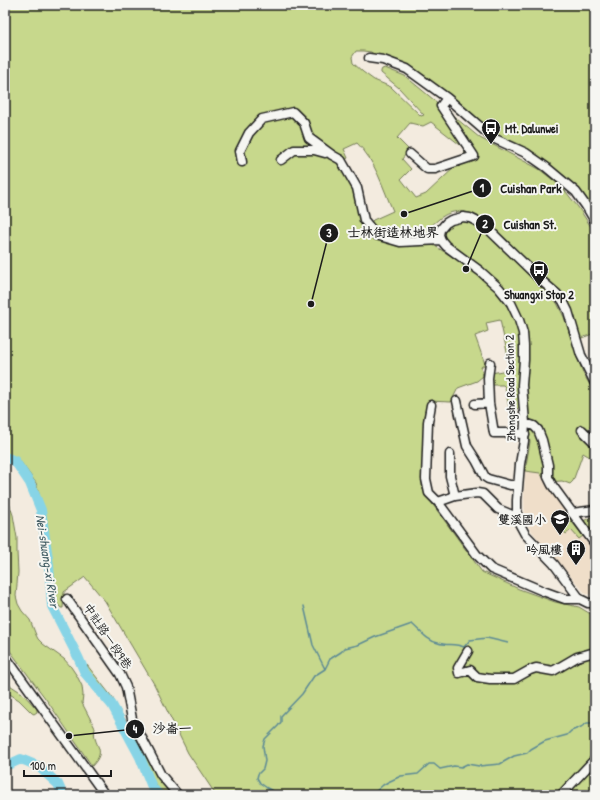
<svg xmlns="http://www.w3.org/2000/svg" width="600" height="800" viewBox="0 0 600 800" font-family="'Patrick Hand','LXGW WenKai TC',sans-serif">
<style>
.built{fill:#efdec9}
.green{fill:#c7d88c;stroke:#727a54;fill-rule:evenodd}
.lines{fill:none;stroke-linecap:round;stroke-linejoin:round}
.stream{stroke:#5c8a95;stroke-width:1.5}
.river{stroke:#87d4e6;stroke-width:10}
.minor-casing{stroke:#1c1c1c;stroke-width:11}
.minor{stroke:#f6f6f2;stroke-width:8}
.labels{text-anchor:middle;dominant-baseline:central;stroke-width:4;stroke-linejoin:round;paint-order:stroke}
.poi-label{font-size:12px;font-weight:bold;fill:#1c1c1c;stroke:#f6f6f2;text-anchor:end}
.street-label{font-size:12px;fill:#1c1c1c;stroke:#f6f6f2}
.water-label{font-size:13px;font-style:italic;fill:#415c63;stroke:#f6f6f2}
.leader{fill:none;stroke:#1c1c1c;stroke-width:1.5}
.callout-dot{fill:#1c1c1c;stroke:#f6f6f2;stroke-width:1.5}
.mark-label{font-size:12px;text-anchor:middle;font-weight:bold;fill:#fff}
.callout-label{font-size:13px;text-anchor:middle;font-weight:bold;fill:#1c1c1c;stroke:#f6f6f2;stroke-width:4;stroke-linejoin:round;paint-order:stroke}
</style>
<rect width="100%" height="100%" fill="#f3ebdf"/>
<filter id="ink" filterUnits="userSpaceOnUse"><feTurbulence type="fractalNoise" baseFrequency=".025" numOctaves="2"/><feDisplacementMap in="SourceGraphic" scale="8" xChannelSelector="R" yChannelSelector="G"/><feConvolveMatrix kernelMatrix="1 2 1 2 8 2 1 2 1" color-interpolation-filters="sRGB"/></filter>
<g filter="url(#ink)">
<path class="built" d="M525,471L540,473L569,517L595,552V595L586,594L533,533L525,521L524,497Z"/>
<path class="green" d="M5,5H595V217L577,189L559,173L528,150L495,135L430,81L400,64L376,56L371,52L363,51H356L352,57L353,63L363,72L374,80L391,87L421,116L424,115L399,88L381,73V71L382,69L385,68L405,76L480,138L539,169L562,187L578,207L595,233V333L579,339L571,313L563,296L536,272L481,218C466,210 453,208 439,219C437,221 434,223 432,225C429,230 428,235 425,239C408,240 377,243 371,222L373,220L393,211C383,188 375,160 357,143L344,149L348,158L340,163L353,184L356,203L360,218L364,227L373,236L394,244L401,245L426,242L430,243C441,250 453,257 464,264C492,283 515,308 521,343C524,357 521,369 521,383C521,391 522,399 523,407L516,409L517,430L516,432H514L513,429L505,387L503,385H491V373L508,370L507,352L500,320L486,323L488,331L475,336L485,364L481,367L483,376L477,381L458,388L451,402L428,401L424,416L422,488L431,502L482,572L519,589L555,602L579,607L589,613L595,614V795H216L188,753L154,684L105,601L85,577L64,592L63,608H61L55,601L52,562L48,534L44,512L36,483L18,458L5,453ZM431,122L464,148L465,153L458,164L426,194L416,198L401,179L411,169L402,159L409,150L397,138L410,123L423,126Z
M461,221L470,223L484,231L557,303L564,317L577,356L583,373L595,394V426L593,424L586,431L595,440V460L583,453L573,481L570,484L562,481L546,482L540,473L525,471L530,442L527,426L525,369L515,307L443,240L442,232L452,223Z
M5,497L9,503L13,515L17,538V552L18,572L16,596L18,604L22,611L30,620L36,635L38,639L43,644L64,659L71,667L77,676L82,686L83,695L82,703L95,728C91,746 109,748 92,766L48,702L5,644V621L8,617L5,610Z
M595,501V540L583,521L594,516L591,504Z
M569,518L583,536L579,539L571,530L566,534L559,526Z
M87,665L112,697L155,772L171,795H163L154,782L136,746L114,706L91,678L87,672Z
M5,682L22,693L37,709V712L34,714L32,713L19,700L5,691Z"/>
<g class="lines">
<path class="stream" d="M304,606L313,645L325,669
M280,795L267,788L260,783L257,778L258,774L263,769L265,761L263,746L265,739L278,726L281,722V716L302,694L314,676L325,669L330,659L341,652L345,648L358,645L375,637L412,624C420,631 428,641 438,643C447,646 454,643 464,647L470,640L487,638L508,643
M368,795L374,793L383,785L388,782L401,776L418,774L429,764H434L440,769L454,766L461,767L467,764L479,766L500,764L514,756L527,753L531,749L545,741L567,735L571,731L581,727L587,723H592L595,722"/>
<path class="river" d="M5,457L15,461L30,483L41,510L49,565L52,606L78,657L85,673L112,705L140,757L152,787L159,795
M5,762L10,764L21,759L38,766L58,784L63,795"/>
<g class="minor-casing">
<path id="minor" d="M369,58L383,60L407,69L447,98L493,138L526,153L546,167L576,192L586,206L595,221
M410,154L427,169H435L474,156L441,106L447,98
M281,160L294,150H314L325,153
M242,162L240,151L249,133L262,119L293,112L304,123L309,138L332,155L341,160L357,188L364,220L376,235L400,242L441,240
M595,383L581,355L568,311L563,301L557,294L543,282L484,225L470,218L463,217L451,220L446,223L440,230L439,235L441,240L446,246L480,271L499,288L511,303L519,320L523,333L524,346V360L522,385L525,423L524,441L520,464L517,500V517L519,523L525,534L554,564L580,599L588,603H595
M457,401L467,446L476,460L485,477L488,479L510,485H518
M489,403L488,378L490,363
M475,404L489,403L494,433H516L525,435
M431,405L428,422L426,479L429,493L438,502L477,555L491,569L543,591L565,599H580
M525,423L534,426L538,430L542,440L548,465V477L552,485L595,544
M582,430L595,443
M450,454V476L455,496
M438,502L455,496L477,493L483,494L498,509L517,517
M572,513L595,510
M67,599L120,674L126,687L132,719L161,775L178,795
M468,651L458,668L459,673L470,670L477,677L490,679H514L530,670L536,668L553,671L577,657L595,652
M5,656L105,795
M561,795L595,759"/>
</g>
<use href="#minor" class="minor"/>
</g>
</g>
<defs>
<g id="bus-pin" transform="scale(1)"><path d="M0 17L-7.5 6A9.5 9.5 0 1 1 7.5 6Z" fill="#1c1c1c" stroke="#f6f6f2"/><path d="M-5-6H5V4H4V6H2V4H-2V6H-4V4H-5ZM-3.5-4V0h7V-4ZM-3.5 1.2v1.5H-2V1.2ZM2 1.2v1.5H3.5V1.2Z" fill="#fff"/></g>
<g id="school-pin" transform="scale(1)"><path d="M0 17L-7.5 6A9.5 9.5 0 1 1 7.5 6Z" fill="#1c1c1c" stroke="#f6f6f2"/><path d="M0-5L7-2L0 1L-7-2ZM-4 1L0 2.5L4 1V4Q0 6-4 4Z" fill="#fff"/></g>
<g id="building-pin" transform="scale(1)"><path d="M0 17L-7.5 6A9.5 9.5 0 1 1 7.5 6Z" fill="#1c1c1c" stroke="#f6f6f2"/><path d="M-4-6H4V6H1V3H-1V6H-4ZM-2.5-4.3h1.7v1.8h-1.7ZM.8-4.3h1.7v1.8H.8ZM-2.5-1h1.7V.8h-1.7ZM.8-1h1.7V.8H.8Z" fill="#fff"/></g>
</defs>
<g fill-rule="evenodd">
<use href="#bus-pin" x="491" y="128"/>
<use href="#bus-pin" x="539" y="270"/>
<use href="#school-pin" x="560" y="519"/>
<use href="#building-pin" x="576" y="549"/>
</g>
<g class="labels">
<g class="poi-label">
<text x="505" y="128" text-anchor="start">Mt. Dalunwei</text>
<text x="539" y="294" text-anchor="middle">Shuangxi Stop 2</text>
<text x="546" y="519">雙溪國小</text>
<text x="562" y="549">吟風樓</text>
</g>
<g class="street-label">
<text transform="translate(510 388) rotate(-91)">Zhongshe Road Section 2</text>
<text transform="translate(108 636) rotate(56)">中社路一段9巷</text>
</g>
<g class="water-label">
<text transform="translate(48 561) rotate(81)">Nei-shuang-xi River</text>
</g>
</g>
<path class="leader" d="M404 214L482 188M466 269L485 224M311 304L329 233M69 736L135 729"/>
<g class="callout-dot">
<circle cx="404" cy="214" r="4"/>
<circle cx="466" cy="269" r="4"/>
<circle cx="311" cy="304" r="4"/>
<circle cx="69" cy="736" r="4"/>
<circle cx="482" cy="188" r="10"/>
<circle cx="485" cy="224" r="10"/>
<circle cx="329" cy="233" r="10"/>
<circle cx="135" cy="729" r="10"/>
</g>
<g class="mark-label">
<text x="482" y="192">1</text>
<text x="485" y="228">2</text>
<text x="329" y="237">3</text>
<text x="135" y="733">4</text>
</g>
<g class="callout-label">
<text x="531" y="193">Cuishan Park</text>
<text x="530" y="229">Cuishan St.</text>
<text x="393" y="237">士林街造林地界</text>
<text x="172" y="733">沙崙一</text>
</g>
<rect width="600" height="800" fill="none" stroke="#f6f6f2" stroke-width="20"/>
<rect x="10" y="10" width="580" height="780" fill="none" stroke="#1c1c1c" stroke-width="1.5" filter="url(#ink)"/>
<path d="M24 770v6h87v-6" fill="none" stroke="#1c1c1c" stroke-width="2"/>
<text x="30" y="770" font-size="12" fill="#1c1c1c" stroke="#f6f6f2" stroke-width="3" paint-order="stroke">100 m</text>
</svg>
